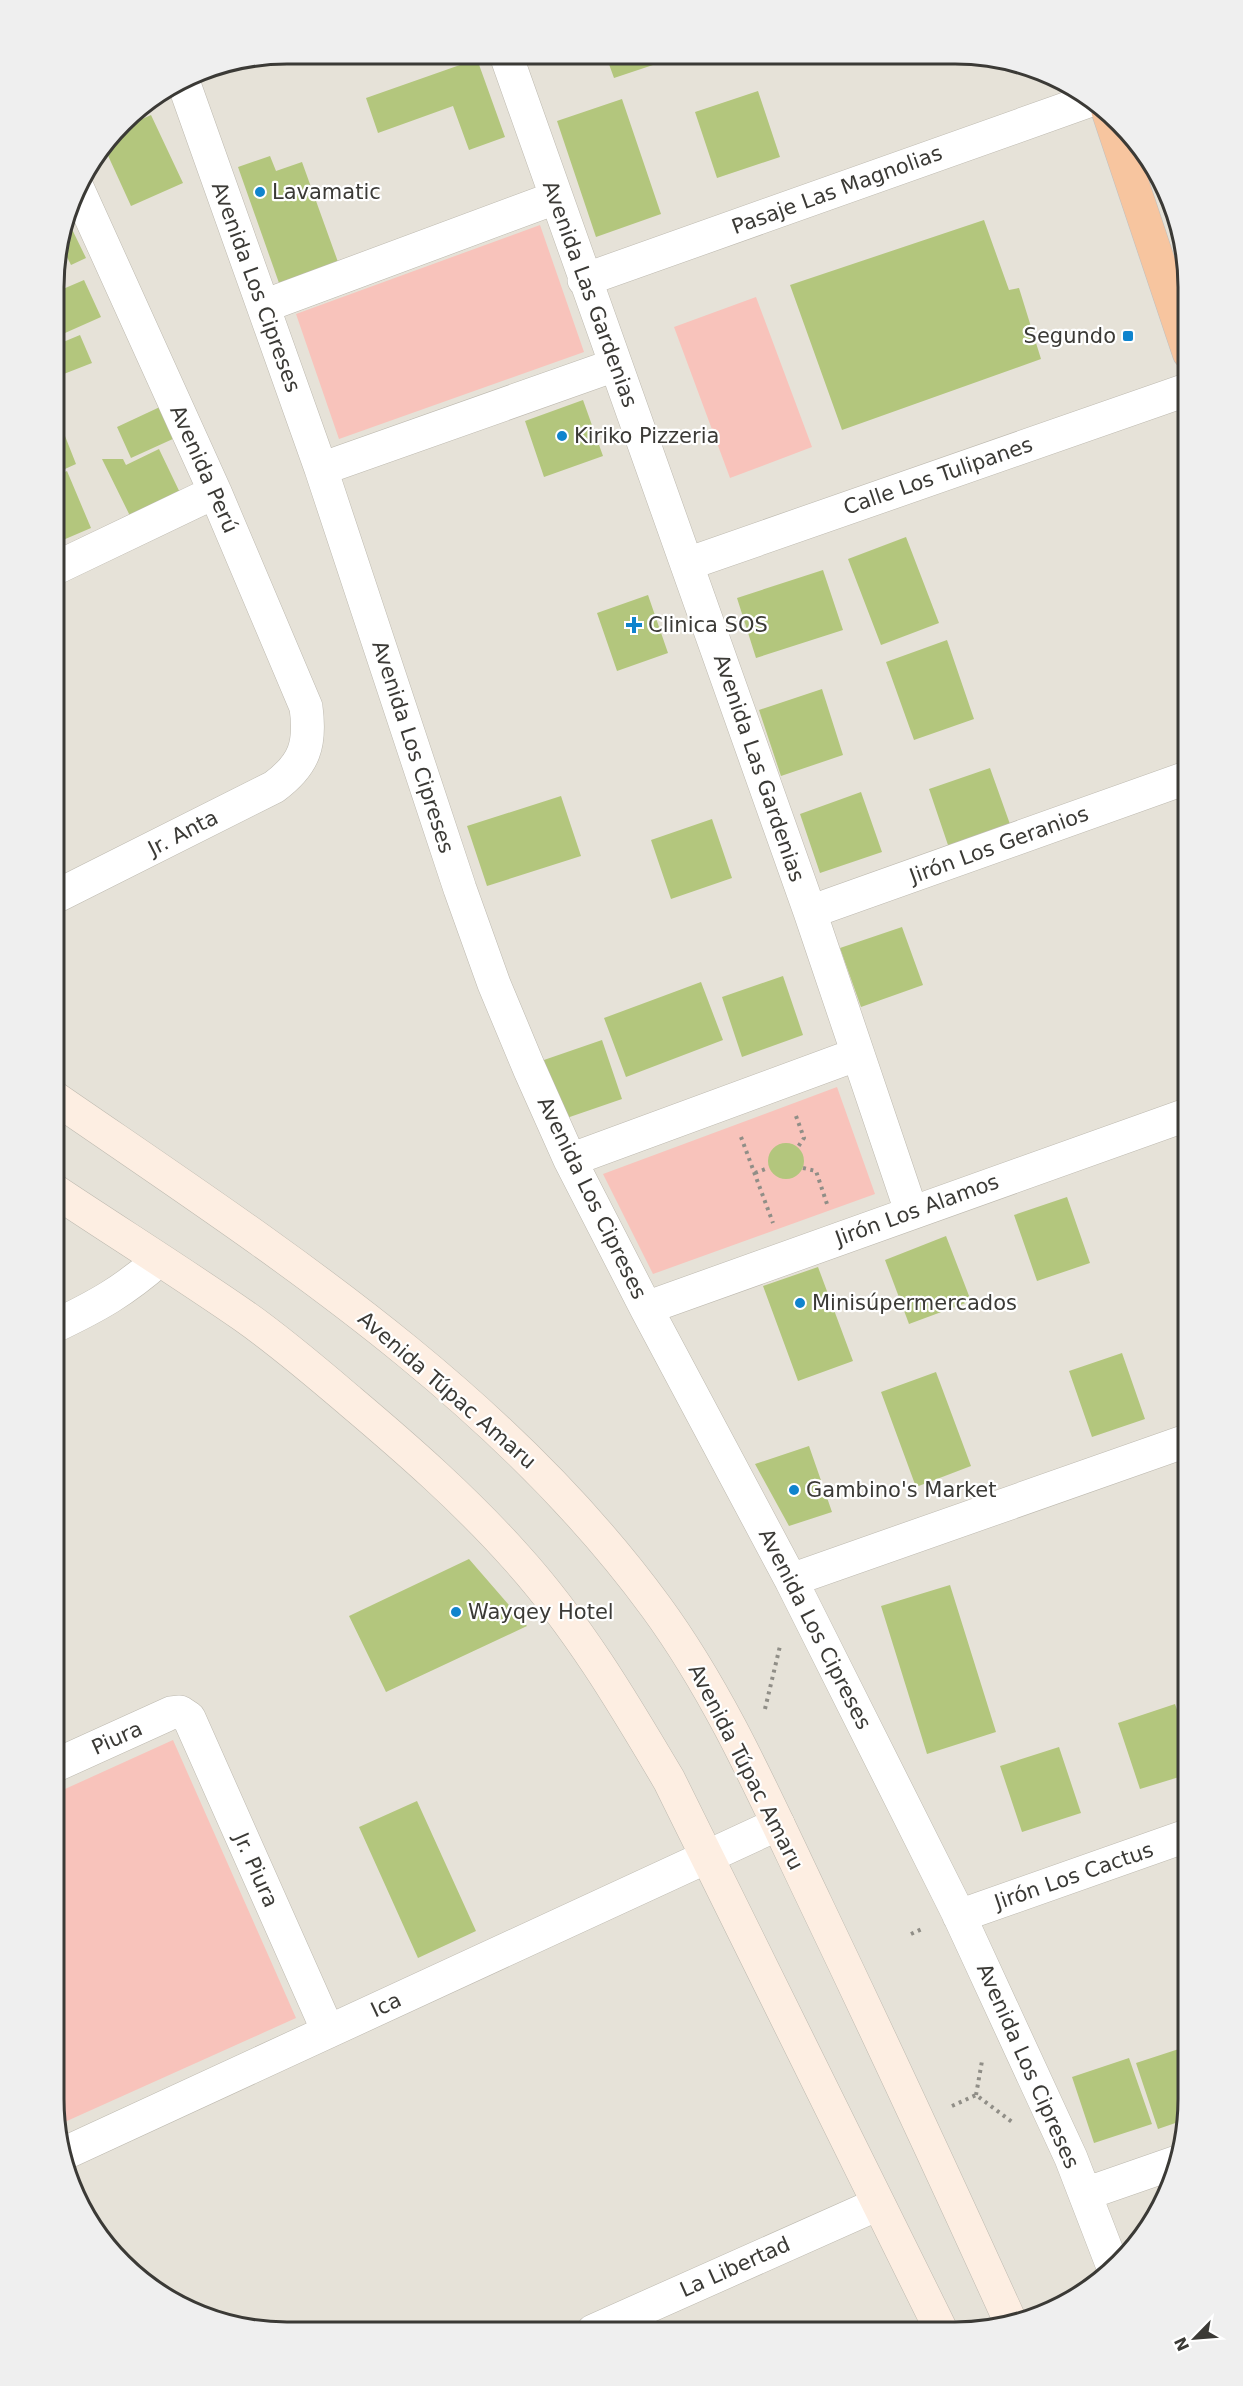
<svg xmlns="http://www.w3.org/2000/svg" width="1243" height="2386" viewBox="0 0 1243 2386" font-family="'DejaVu Sans',sans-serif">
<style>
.green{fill:#f8c3bb}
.building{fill:#b3c67d}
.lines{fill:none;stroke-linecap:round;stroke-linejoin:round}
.street-casing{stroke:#bdb9af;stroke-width:34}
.secondary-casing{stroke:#bdb9af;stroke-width:34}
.highway-casing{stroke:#c0c0bf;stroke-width:34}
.path{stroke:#908e87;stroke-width:4;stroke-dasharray:3 4.5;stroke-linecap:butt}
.street{stroke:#fff;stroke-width:33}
.secondary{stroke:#fdeee2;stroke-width:33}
.highway{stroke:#f7c59f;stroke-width:33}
.poi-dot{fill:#0f84cd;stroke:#fff;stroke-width:2}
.labels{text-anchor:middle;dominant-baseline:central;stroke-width:4.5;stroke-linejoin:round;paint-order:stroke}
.street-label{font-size:21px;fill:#3b3a36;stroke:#fff}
.poi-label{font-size:21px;fill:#3b3a36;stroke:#fff;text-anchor:start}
.rim{fill:none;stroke:#3b3a36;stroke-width:3}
</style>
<rect width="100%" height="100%" fill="#e6e2d8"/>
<path class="green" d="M1145,153L1177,213L1186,272Z
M540,225L584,352L339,439L296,314Z
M756,297L812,447L730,478L674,327Z
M837,1087L875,1194L653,1274L603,1174Z
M173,1740L296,2018L58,2125L54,2099V1794Z"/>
<path class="building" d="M606,56H677V57L614,78Z
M477,59L505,137L469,150L453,106L378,133L366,98Z
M758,91L780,157L717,178L695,112Z
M622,99L661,214L596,237L557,121Z
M151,115L183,183L131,206L105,149L120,129Z
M270,156L276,171L302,162L338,262L279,283L238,167Z
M67,219L86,258L71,265L67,257L56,262Z
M984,220L1009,290L1019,288L1041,359L842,430L790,285Z
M84,280L101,317L56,337V292Z
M80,335L92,363L56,377V345Z
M583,400L603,456L544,477L525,421Z
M162,406L186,433L131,458L117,427Z
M65,436L76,464L56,473V440Z
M159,449L183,499L133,522L102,459H123L126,465Z
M67,471L91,528L56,543V476Z
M906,537L939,623L881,645L848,559Z
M823,570L843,630L756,658L737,598Z
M648,595L668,653L617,671L597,613Z
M947,640L974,719L914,740L886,662Z
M822,689L843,755L781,776L759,710Z
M990,768L1011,827L949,848L929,789Z
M861,792L882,852L820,873L800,814Z
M561,796L581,856L487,886L467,826Z
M712,819L732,878L671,899L651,840Z
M902,927L923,985L861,1007L840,948Z
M783,976L803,1035L742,1057L722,997Z
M701,982L723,1040L626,1077L604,1018Z
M602,1040L622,1099L561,1120L541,1061Z
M768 1161a18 18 0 1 1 36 0a18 18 0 1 1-36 0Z
M1067,1197L1090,1263L1037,1281L1014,1215Z
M946,1236L971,1301L909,1324L885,1260Z
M818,1267L853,1361L798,1381L763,1286Z
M1122,1353L1145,1419L1092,1437L1069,1371Z
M936,1372L971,1466L916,1487L881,1392Z
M809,1446L832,1512L789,1526L755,1464Z
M469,1559L527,1626L386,1692L349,1616Z
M950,1585L996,1732L927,1754L881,1606Z
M1175,1704L1189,1744V1774L1140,1789L1118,1723Z
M1059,1747L1081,1813L1022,1832L1000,1766Z
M417,1801L476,1931L418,1958L359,1827Z
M1188,2046L1187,2119L1158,2129L1136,2063Z
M1129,2058L1152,2124L1094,2143L1072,2077Z"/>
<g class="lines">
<g class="street-casing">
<path id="street" d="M506,55L810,912L911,1211
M183,81L321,469L460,889L494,984L529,1068L570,1160L646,1308L791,1580L958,1913L1071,2158L1113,2267
M584,280L1091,100
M264,306L555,198
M321,469L615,365
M687,564L1189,389
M56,568L215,492
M55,897L274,787C305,764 311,744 306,707L215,492L77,187
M810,912L1189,777
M570,1160L858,1054
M646,1308L1189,1114
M55,1326C97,1306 124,1291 159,1260
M791,1580L1189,1440
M54,1766L171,1713L180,1712L189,1718L328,2031
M959,1916L1189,1835
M63,2154L778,1824
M1085,2194L1177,2162
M593,2331L878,2204"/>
</g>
<g class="secondary-casing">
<path id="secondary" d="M55,1098C271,1247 499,1392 656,1607C722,1697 767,1802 815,1902C882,2042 947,2182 1011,2323
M55,1191C118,1233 182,1273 244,1316C281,1342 316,1372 350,1401C408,1450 465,1500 515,1556C576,1623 623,1702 669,1780L942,2332"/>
</g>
<g class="highway-casing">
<path id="highway" d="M1108,111L1189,353"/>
</g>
<path class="path" d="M796,1116L804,1138L798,1147
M741,1137L773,1223
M803,1168L816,1171L827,1204
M755,1173L768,1168
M765,1709L780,1646
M911,1934L924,1928
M976,2095L982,2061
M952,2106L976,2095L1012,2122"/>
<use href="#street" class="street"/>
<use href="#secondary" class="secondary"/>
<use href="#highway" class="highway"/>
</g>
<g class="poi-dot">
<circle cx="260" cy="192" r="6"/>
<rect x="1122" y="330" width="12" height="12" rx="3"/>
<circle cx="562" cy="436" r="6"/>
<path d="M631 616h6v6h6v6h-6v6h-6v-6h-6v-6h6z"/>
<circle cx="800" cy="1303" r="6"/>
<circle cx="794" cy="1490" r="6"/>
<circle cx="456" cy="1612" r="6"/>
</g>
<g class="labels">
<g class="street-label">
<text transform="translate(837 190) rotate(-20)">Pasaje Las Magnolias</text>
<text transform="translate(256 287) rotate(70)">Avenida Los Cipreses</text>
<text transform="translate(590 294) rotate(70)">Avenida Las Gardenias</text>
<text transform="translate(204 469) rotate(66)">Avenida Perú</text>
<text transform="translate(938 476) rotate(-19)">Calle Los Tulipanes</text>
<text transform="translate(413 747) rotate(72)">Avenida Los Cipreses</text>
<text transform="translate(759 768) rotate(71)">Avenida Las Gardenias</text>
<text transform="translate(183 833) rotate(-27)">Jr. Anta</text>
<text transform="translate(999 845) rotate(-20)">Jirón Los Geranios</text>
<text transform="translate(592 1198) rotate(64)">Avenida Los Cipreses</text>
<text transform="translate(917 1210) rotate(-20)">Jirón Los Alamos</text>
<text transform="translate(447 1390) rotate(41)">Avenida Túpac Amaru</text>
<text transform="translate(815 1629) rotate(63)">Avenida Los Cipreses</text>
<text transform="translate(117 1738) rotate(-24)">Piura</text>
<text transform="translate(746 1767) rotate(63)">Avenida Túpac Amaru</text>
<text transform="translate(256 1870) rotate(66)">Jr. Piura</text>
<text transform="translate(1074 1876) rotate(-19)">Jirón Los Cactus</text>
<text transform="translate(386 2005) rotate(-25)">Ica</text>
<text transform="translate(1028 2066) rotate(66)">Avenida Los Cipreses</text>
<text transform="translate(735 2267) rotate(-24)">La Libertad</text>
</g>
<g class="poi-label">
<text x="272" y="192">Lavamatic</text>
<text x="1116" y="336" text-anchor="end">Segundo</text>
<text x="574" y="436">Kiriko Pizzeria</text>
<text x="648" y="625">Clinica SOS</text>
<text x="812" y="1303">Minisúpermercados</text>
<text x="806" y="1490">Gambino's Market</text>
<text x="468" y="1612">Wayqey Hotel</text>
</g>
</g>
<path d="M0 0H1243V2386H0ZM287 64H955A223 223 0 0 1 1178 287V2099A223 223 0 0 1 955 2322H287A223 223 0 0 1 64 2099V287A223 223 0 0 1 287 64Z" fill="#efefef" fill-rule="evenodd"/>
<path class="rim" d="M287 64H955A223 223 0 0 1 1178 287V2099A223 223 0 0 1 955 2322H287A223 223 0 0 1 64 2099V287A223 223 0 0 1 287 64Z"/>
<g transform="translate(1195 2338) rotate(245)" stroke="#ffffff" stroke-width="4.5" paint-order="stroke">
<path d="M0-4.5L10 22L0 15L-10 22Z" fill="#3b3a36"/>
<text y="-9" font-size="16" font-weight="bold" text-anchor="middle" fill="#3b3a36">N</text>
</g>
</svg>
